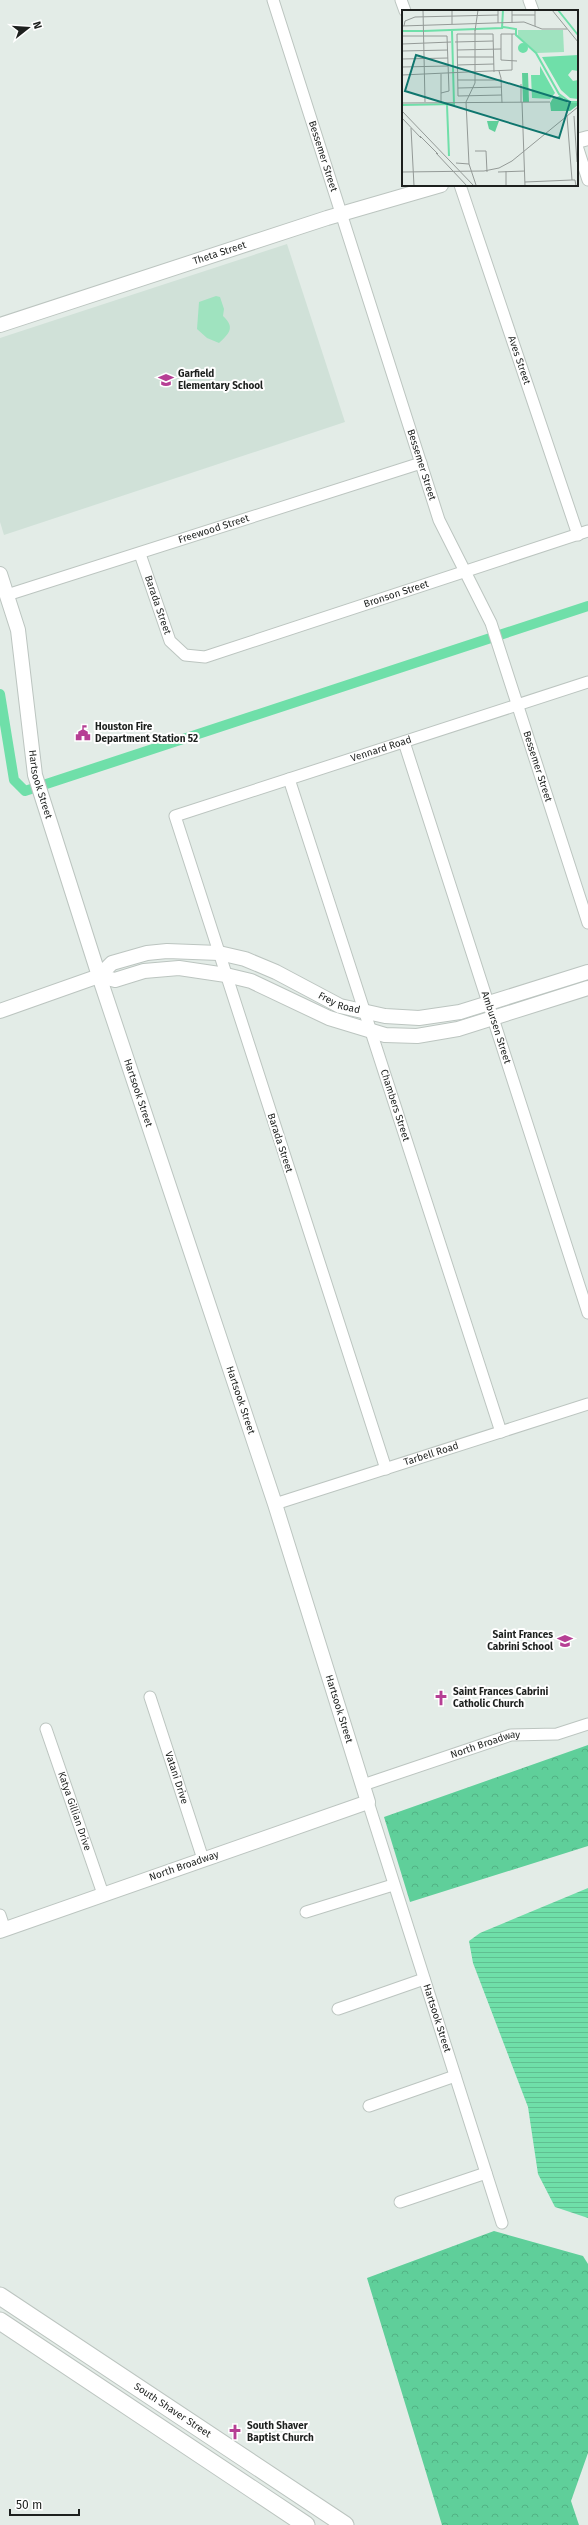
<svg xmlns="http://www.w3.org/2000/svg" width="588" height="2525" viewBox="0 0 588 2525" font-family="'Fira Sans',sans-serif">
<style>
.built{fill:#d0e1d8}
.green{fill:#9fe3bf}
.forest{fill:url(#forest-crowns)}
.water{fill:url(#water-rules)}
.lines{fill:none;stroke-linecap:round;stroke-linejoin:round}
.canal{stroke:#6fdfa9;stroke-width:10}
.minor-casing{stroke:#bcc5c0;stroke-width:13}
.tertiary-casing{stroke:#bcc5c0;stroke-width:16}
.primary-casing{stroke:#bcc5c0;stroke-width:19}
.minor{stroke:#fff;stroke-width:11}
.tertiary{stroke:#fff;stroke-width:14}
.primary{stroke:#fff;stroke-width:17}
.labels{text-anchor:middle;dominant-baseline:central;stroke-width:4;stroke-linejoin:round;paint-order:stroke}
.street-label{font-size:10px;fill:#1d201e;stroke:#fff}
.poi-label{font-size:10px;font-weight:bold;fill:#1d201e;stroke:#fff;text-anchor:start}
.inset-river{fill:none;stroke:#6fdfa9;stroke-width:2}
.inset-road{fill:none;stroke:#949a97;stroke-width:1}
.view{fill:#0f766e;fill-opacity:0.15;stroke:#0f766e;stroke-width:2}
.inset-edge{fill:none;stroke:#1d201e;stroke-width:2}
</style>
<defs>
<pattern id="forest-crowns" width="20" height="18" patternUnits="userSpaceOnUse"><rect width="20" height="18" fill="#5fcf9a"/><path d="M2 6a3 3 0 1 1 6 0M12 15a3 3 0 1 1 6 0" fill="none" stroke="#52b184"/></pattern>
<pattern id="water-rules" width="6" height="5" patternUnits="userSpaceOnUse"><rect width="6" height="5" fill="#6fdfa9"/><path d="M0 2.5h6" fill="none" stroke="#60bf91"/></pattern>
</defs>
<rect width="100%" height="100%" fill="#e3ece7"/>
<path class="built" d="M287,244L345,422L4,535L0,522V338Z"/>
<path class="green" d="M216,296L220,297L224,309L223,316C235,327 230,333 219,343L207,338L197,329L199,302Z"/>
<path class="forest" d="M588,1745V1846L410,1902L384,1817Z
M494,2231L583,2256L588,2264V2453L571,2501L579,2525H442L367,2278Z"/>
<path class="water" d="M588,1888V2218L555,2207L538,2174L528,2107L473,1963L469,1941L480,1933Z"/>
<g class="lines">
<path class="canal" d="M0,694L14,780L25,791L588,606"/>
<g class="minor-casing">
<g id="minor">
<path id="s1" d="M273,0L439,520L491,623L588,923"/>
<path d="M401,0L405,11"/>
<path d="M529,0L533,11"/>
<path d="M577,146L588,180"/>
<path id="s2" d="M460,185L578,535"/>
<path id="s3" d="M140,554L170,641L185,655L205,657L588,531"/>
<path id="s4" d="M7,595L421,463"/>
<path id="s5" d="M404,742L588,1313"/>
<path id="s6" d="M289,779L501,1432"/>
<path id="s7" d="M386,1469L175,816L588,682"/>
<path id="s8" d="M275,1504L588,1404"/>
<path id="s9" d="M150,1697L203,1859"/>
<path id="s10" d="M46,1729L103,1894"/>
<path id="s11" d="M363,1785L511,1735L557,1734L588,1724"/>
<path id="s12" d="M368,1802L502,2223"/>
<path d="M306,1912L393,1885"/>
<path d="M0,1915L5,1930"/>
<path d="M338,2009L424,1979"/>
<path d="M369,2106L455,2076"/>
<path d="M400,2202L486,2173"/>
</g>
</g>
<g class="tertiary-casing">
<g id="tertiary">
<path d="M577,141L588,138"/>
<path id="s13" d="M0,325L327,218L441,185"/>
<path id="s14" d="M0,574L18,630L35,775L99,976L275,1504L368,1802L0,1931"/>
<path d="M99,976L115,980L144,971L179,968L226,975L251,981L329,1018L385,1035L417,1036L458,1029L588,988"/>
<path id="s15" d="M0,1011L99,976L112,963L147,953L167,951L219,953L245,959L276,972L340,1006L385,1016L419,1018L460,1012L588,972"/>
</g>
</g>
<g class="primary-casing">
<g id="primary">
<path id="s16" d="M0,2296L345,2525"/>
<path d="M0,2321L306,2525"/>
</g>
</g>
<use href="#minor" class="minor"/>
<use href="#tertiary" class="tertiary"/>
<use href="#primary" class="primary"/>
</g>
<defs>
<g id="school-bare" transform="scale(1.2)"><path d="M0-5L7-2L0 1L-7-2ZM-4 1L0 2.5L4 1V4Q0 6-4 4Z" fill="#b63f94" stroke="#fff" stroke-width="2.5" paint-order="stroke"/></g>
<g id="civic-bare" transform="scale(1.2)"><path d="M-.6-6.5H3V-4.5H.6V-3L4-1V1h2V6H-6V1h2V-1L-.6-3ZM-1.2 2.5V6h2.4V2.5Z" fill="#b63f94" stroke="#fff" stroke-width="2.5" paint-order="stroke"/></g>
<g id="church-bare" transform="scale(1.2)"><path d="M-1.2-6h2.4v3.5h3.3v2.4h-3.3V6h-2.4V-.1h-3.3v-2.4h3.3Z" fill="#b63f94" stroke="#fff" stroke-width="2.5" paint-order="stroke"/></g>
</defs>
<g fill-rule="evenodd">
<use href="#school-bare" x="166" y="380"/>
<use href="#civic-bare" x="83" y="733"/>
<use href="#school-bare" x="565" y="1641"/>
<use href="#church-bare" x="441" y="1698"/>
<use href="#church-bare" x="235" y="2432"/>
</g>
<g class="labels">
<g class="street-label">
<text stroke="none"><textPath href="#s1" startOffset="164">Bessemer Street</textPath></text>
<text stroke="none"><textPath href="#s13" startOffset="231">Theta Street</textPath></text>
<text stroke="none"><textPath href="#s2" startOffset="185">Aves Street</textPath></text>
<text stroke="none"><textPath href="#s1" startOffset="488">Bessemer Street</textPath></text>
<text stroke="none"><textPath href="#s4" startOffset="217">Freewood Street</textPath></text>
<text stroke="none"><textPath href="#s3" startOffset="334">Bronson Street</textPath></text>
<text stroke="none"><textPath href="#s3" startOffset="54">Barada Street</textPath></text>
<text stroke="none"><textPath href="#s7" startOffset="903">Vennard Road</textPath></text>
<text stroke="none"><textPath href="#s1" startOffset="812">Bessemer Street</textPath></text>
<text stroke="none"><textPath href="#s14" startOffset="215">Hartsook Street</textPath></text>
<text stroke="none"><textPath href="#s15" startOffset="363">Frey Road</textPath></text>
<text stroke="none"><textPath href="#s5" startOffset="300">Ambursen Street</textPath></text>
<text stroke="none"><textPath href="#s14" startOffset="539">Hartsook Street</textPath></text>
<text stroke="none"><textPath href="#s6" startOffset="343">Chambers Street</textPath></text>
<text transform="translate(280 1143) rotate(72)">Barada Street</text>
<text stroke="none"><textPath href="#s14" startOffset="863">Hartsook Street</textPath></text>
<text stroke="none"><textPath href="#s8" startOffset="164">Tarbell Road</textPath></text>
<text stroke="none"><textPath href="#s14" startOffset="1187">Hartsook Street</textPath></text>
<text stroke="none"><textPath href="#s11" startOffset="129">North Broadway</textPath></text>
<text stroke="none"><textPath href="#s9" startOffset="85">Vatani Drive</textPath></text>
<text stroke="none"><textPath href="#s10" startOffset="87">Katya Gillian Drive</textPath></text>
<text transform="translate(184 1866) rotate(-19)">North Broadway</text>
<text stroke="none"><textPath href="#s12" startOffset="227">Hartsook Street</textPath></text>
<text stroke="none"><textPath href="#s16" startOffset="207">South Shaver Street</textPath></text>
</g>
<g class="poi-label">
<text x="178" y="374">Garfield<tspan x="178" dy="12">Elementary School</tspan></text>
<text x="95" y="727">Houston Fire<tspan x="95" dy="12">Department Station 52</tspan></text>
<text x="553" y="1635" text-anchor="end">Saint Frances<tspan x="553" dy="12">Cabrini School</tspan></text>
<text x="453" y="1692">Saint Frances Cabrini<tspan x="453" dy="12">Catholic Church</tspan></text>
<text x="247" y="2426">South Shaver<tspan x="247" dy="12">Baptist Church</tspan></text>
</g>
</g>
<g transform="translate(402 10)">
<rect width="176" height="176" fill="#e3ece7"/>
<path d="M116,20H161L162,42L135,43L116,26Z" fill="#9fe3bf"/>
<path d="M120,63H126L127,92H121ZM158,86L166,93H176V95L168,101H149L148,93L151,88ZM85,111H97L93,122L87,119Z" fill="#5fcf9a"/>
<path d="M116 38a5 5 0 1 1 10 0a5 5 0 1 1-10 0ZM176,45V61L170,60L166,65L171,71L176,70V89L168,88L159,80L140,47ZM138,56L153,83L148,89L130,88L129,65H138Z" fill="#6fdfa9"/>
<path class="inset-river" d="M156,0L176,25M101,17L114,19V25L134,43L157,84L168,92H176M0,21H21M22,21L100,18L101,0M0,95L52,94L50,21M45,95L47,146"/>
<path class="inset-road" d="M21,0L23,92M50,0V14M96,0V13M110,0V13M150,0L176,32M110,5H133M0,16L122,12L140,19H165M2,16L3,11L13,7L96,5M133,16V0M73,20V73L64,92L67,154L74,175M73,21L76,0M113,24H99V50L115,51M0,26H45L47,81L39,83M53,32L91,31M0,34L49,32M55,40L99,39M0,41L46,40M55,47H92M0,49L46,48M55,55L92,54M0,57L46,56M97,61L99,68L100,93M92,62L91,24H55L56,86L100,85M39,64V92M0,65L110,60V24M56,70H99M56,78L100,77M119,92V74M120,92L123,176M0,93L148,92M0,101L72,176M165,106L170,170M172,106L175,152M0,108L19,128M9,118L12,176M18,126L36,144M73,141H84L85,162M34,143L65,176M54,153L67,154M104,161V176M0,162L82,161L97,158L110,151L176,97M96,162L123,161M123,172L170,170H173L174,176"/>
<path class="view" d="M14,45L168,92L157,128L3,81Z"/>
<rect width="176" height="176" class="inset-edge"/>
</g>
<g transform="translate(28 28) rotate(73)" stroke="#ffffff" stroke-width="3" paint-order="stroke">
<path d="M0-3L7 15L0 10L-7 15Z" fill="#1d201e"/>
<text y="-6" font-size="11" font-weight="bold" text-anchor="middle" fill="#1d201e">N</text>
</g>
<path d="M10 2509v6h69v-6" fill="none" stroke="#1d201e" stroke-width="2"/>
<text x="16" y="2509" font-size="12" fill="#1d201e" stroke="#ffffff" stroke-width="3" paint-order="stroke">50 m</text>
</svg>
